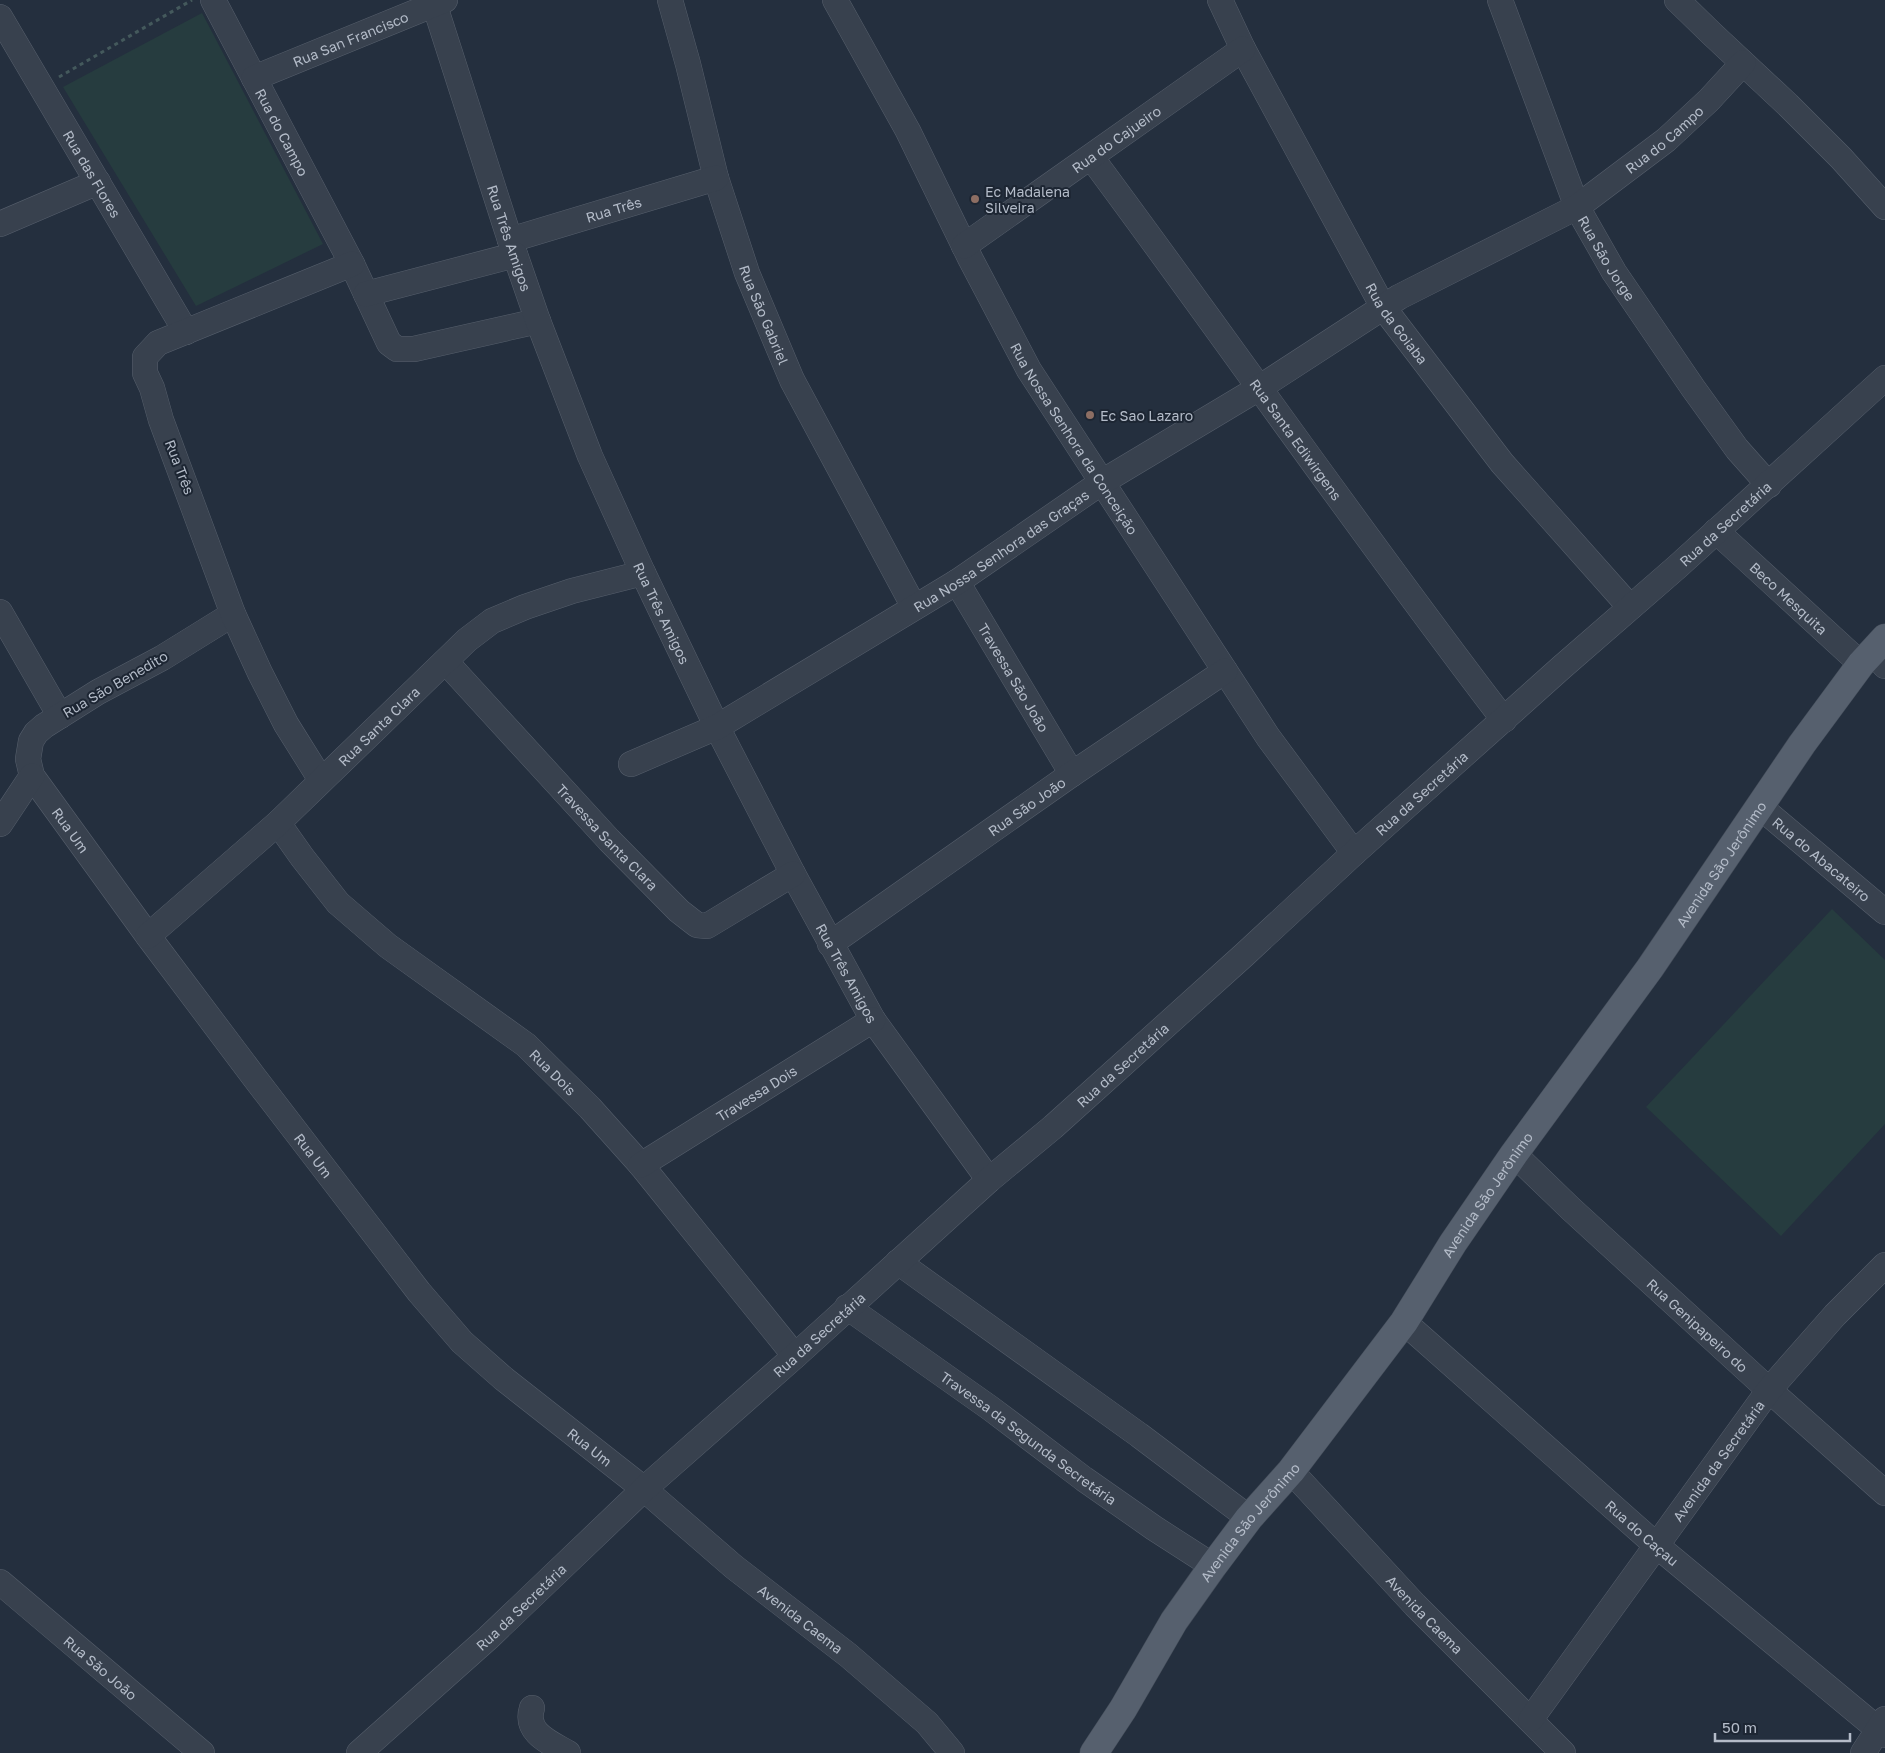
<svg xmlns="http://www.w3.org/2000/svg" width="1885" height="1753" viewBox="0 0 1885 1753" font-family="'Golos Text',sans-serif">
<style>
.pitch{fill:#263c3f}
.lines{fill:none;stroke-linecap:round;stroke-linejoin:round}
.minor-casing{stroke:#565f6c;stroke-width:26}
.major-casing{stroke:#414a57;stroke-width:29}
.path{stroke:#44595c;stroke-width:3;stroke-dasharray:4 4;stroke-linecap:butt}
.minor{stroke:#38414e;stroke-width:25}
.major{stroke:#56606e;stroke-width:28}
.education-dot{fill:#8d6e63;stroke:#1d2633;stroke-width:2}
.labels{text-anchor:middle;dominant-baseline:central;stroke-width:4;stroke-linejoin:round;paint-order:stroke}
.street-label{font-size:14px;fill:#b4bcc9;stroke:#1d2633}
.poi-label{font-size:14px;fill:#b4bcc9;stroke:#1d2633;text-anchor:start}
</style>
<rect width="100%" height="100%" fill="#242f3e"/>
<path class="pitch" d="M202,13L323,244L196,306L63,87Z
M1832,909L1885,960V1124L1781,1236L1646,1107Z"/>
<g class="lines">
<g class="minor-casing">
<g id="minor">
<path id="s1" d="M213,0L352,264L389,343L397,349H414L538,321"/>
<path id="s2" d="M433,0L510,240L538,321L590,456L643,573L717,727L793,874L873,1020L989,1180"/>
<path id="s3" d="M670,0L688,64L716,178L747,273L792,380L914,607"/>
<path id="s4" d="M835,0L908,131L971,260L1029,370L1268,737L1354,853"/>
<path id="s5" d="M1220,0L1243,49L1383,307L1502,463L1630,607"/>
<path id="s6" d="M1500,0L1577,207L1614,272L1693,388L1737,449L1769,485"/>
<path d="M1677,0L1712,34L1788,105L1841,158L1885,207"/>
<path id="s7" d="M0,17L186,332"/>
<path id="s8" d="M254,78L445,0"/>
<path id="s9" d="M1091,157C1230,344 1362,535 1504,720"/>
<path d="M0,224L98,182"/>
<path id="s10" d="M510,240L716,178"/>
<path id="s11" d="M964,246L1243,49"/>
<path d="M366,294L515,255"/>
<path id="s12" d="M1716,531L1861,664"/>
<path id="s13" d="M957,582L1072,774"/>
<path d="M0,612L60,716"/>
<path id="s14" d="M233,614L162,658L98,692L44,726L36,733L31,741L28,759L32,776L148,936L254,1077L419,1292L462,1342L504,1379L644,1489L734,1567L848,1655L927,1723L952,1753"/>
<path d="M1872,651L1885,666"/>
<path id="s15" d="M446,662L609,840L679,911L697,925L707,926L793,874"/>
<path id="s16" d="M631,764L717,727L957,582L1102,482L1259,388L1399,297L1577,207L1666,140L1709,100L1743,63"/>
<path d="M321,780L286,724L260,673L233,614L161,420L152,388L145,373V357L158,343L352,264"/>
<path id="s17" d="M1759,806L1885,912"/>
<path id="s18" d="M278,823L302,857L338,903L388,946L526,1045L590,1108L641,1165L795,1356"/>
<path d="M0,824L32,776"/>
<path id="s19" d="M148,936L278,823L467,640L492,621L525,607L572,591L643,573"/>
<path id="s20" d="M830,944L1072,774L1225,671"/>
<path id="s21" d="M1514,1154L1571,1209L1769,1390L1885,1493"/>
<path id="s22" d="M641,1165L873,1020"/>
<path d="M898,1262L1139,1435L1249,1518"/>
<path id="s23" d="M847,1307L990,1408L1084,1479L1154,1528L1213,1566"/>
<path id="s24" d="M1404,1322L1656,1545L1885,1735"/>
<path id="s25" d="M1291,1471L1415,1605L1563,1753"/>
<path id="s26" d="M0,1582L202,1753"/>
<path d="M532,1708C524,1733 551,1743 568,1753"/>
<path id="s27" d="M1531,1719L1769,1390L1835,1315L1885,1265"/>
<path id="s28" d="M359,1753L488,1638L644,1489L795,1356L989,1180L1053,1127L1244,955L1354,853L1562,667L1677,567L1885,378"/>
<path d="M1863,1753L1885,1719"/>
</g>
</g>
<g class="major-casing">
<g id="major">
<path id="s29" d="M1094,1753L1123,1709L1174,1621L1213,1566L1249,1518L1291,1471L1404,1322L1453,1243L1514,1154L1650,968L1802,744L1861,664L1885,638"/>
</g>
</g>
<path class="path" d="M59,77L192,0"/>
<use href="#minor" class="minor"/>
<use href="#major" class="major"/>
</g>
<g class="education-dot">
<circle cx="975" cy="199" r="5"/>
<circle cx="1090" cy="415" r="5"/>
</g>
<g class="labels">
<g class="street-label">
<text stroke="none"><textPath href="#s8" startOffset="104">Rua San Francisco</textPath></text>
<text stroke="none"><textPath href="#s1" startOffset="149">Rua do Campo</textPath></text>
<text stroke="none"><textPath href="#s11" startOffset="186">Rua do Cajueiro</textPath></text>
<text stroke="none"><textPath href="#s16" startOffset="1210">Rua do Campo</textPath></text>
<text stroke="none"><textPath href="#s7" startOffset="182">Rua das Flores</textPath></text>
<text stroke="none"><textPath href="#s10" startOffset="108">Rua Três</textPath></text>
<text stroke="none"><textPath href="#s2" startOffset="250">Rua Três Amigos</textPath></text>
<text stroke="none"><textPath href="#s6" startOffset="280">Rua São Jorge</textPath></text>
<text stroke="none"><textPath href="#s3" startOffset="329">Rua São Gabriel</textPath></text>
<text stroke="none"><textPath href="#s5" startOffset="369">Rua da Goiaba</textPath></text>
<text stroke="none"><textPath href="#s4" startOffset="500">Rua Nossa Senhora da Conceição</textPath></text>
<text stroke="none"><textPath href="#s9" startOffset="349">Rua Santa Ediwirgens</textPath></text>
<text transform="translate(180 467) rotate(69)">Rua Três</text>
<text stroke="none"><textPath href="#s28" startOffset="1838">Rua da Secretária</textPath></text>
<text stroke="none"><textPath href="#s16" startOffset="428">Rua Nossa Senhora das Graças</textPath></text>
<text stroke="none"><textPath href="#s12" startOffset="99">Beco Mesquita</textPath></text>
<text stroke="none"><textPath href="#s2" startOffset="655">Rua Três Amigos</textPath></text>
<text stroke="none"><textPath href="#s13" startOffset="111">Travessa São João</textPath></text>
<text transform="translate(115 684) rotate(-30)">Rua São Benedito</text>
<text stroke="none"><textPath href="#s19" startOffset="312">Rua Santa Clara</textPath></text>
<text stroke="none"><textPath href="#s28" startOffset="1432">Rua da Secretária</textPath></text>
<text stroke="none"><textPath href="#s20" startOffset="240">Rua São João</textPath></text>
<text stroke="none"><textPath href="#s14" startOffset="342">Rua Um</textPath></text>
<text stroke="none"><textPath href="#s15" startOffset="238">Travessa Santa Clara</textPath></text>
<text stroke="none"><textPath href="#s17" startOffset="82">Rua do Abacateiro</textPath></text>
<text stroke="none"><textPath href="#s29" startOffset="1089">Avenida São Jerônimo</textPath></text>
<text stroke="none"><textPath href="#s2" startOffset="1060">Rua Três Amigos</textPath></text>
<text stroke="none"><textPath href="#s28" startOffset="1028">Rua da Secretária</textPath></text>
<text stroke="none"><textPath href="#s18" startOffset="374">Rua Dois</textPath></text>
<text stroke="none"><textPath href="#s22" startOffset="136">Travessa Dois</textPath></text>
<text stroke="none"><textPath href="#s14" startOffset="748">Rua Um</textPath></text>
<text stroke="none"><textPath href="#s29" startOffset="684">Avenida São Jerônimo</textPath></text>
<text stroke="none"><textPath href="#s21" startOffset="251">Rua Genipapeiro do</textPath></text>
<text stroke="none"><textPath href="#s28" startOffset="622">Rua da Secretária</textPath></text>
<text stroke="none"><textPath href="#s23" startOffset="224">Travessa da Segunda Secretária</textPath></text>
<text stroke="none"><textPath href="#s14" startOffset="1152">Rua Um</textPath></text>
<text stroke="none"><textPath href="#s27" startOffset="319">Avenida da Secretária</textPath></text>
<text stroke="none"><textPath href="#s29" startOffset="279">Avenida São Jerônimo</textPath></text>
<text stroke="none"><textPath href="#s24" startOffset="318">Rua do Caçau</textPath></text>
<text stroke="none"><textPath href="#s28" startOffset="218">Rua da Secretária</textPath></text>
<text stroke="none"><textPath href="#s25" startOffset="196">Avenida Caema</textPath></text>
<text stroke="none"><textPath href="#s14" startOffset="1424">Avenida Caema</textPath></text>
<text stroke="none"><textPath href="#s26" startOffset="132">Rua São João</textPath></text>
</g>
<g class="poi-label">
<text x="985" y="191">Ec Madalena<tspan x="985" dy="16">Silveira</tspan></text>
<text x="1100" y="415">Ec Sao Lazaro</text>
</g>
</g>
<path d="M1715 1733v8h135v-8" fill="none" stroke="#b4bcc9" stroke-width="2.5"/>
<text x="1722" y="1733" font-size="15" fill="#b4bcc9" stroke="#1d2633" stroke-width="4" paint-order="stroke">50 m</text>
</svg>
